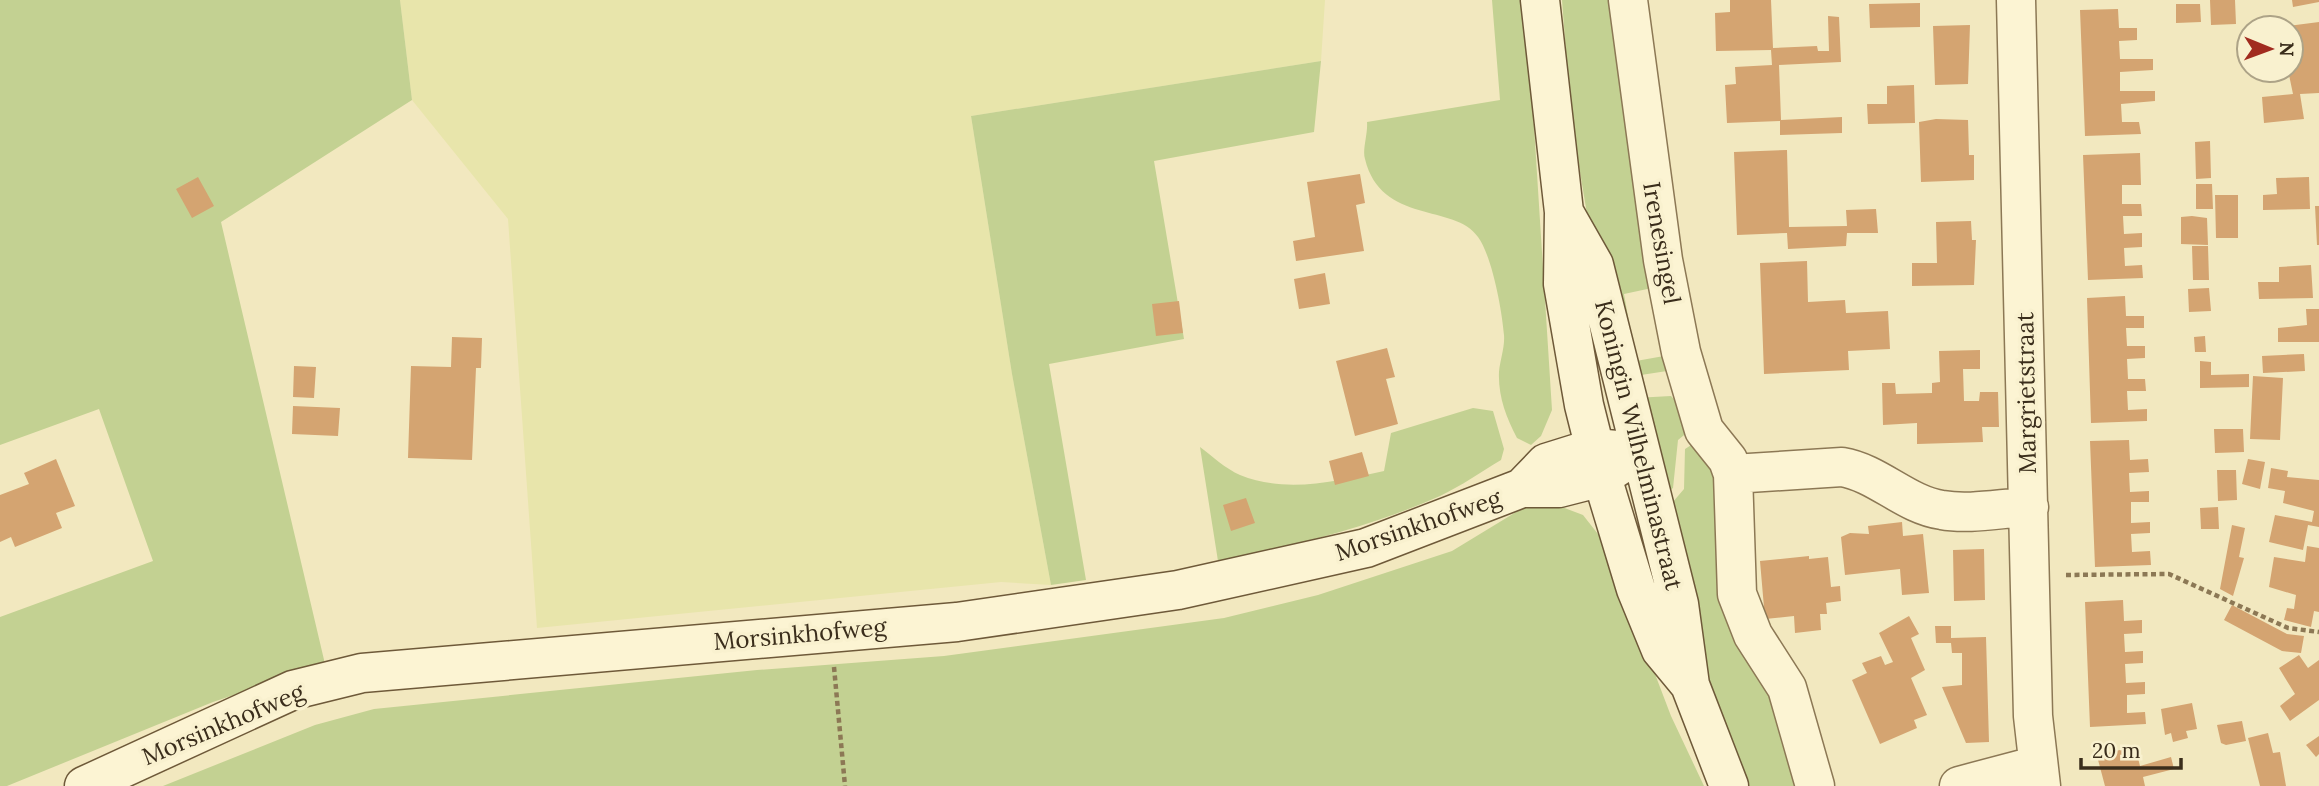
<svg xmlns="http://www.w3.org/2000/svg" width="2319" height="786" viewBox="0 0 2319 786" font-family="Lora,serif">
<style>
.farmland{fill:#e8e5ab}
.green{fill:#c3d192}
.building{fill:#d4a471}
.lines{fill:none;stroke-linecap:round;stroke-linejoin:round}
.street-casing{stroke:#8c7855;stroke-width:41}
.secondary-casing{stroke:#6e5939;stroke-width:41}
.path{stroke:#8c7855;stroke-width:4.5;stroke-dasharray:5 3.5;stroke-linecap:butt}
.street{stroke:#fcf4d3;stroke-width:38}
.secondary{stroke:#fcf4d3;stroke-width:38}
.labels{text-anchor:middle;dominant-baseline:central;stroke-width:7;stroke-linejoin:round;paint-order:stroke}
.street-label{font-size:24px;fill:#3a2d1b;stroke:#f9f1cf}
</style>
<rect width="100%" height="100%" fill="#f2e8bf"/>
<path class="farmland" d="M400,0H1325L1321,61L971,116L1012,374L1051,585L1001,582L537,628L508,219L412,100Z"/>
<path class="green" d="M0,0H400L412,100L221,222L325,664L213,702L7,786H0V617L153,561L99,409L0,445Z
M1492,0H1526L1552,410L1541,436L1531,445L1517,438C1506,417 1498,396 1499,372C1500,360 1505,347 1504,335C1502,310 1492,256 1478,237C1455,203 1381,225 1365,159C1362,150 1368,134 1367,122L1500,100Z
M1562,0H1614L1652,288L1624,294L1636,361L1664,356L1667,371L1628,377L1589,226L1571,118Z
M1321,61L1314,132L1154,161L1184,339L1049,364L1086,580L1051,585L1012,374L971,116Z
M1671,396L1678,403L1689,431L1678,440L1673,488L1660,498L1635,398Z
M1473,408L1493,411L1504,449L1501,460C1481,472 1461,486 1440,496C1370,527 1293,546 1218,561L1200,447C1212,456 1226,469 1240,475C1287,494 1336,481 1384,471L1391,433Z
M1696,442L1719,480L1764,673L1805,786H1749L1722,732L1693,633L1672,503L1684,489L1685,449Z
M1554,504L1583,515L1605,543L1671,716L1704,786H163L315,725L374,709L757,670L944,656L1224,618L1318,595L1452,551L1526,506Z"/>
<path class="building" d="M1730,0H1771L1773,48L1817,46L1818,51H1829L1828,16L1839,17L1841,62L1779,65L1781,120L1842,117V133L1780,135V121L1727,123L1725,85L1736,84L1735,67L1772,65L1771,50L1716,51L1715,13L1730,12Z
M2210,0H2235L2236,24L2211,25Z
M2292,0H2319V2L2293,7Z
M1920,3V27L1870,28L1869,4Z
M2176,4H2200L2201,22L2176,23Z
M2118,9L2119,28H2137V40L2119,41L2120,59H2153V70L2120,72V91H2155V101L2121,104L2122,122H2139L2141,134L2085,136L2080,10Z
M2319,22V93L2300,94L2304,119L2264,123L2262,97L2293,94L2288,70H2291V28L2281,27Z
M1970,25L1968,84L1935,85L1933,26Z
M1914,85L1915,123L1868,124L1867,104H1887V86Z
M1936,119L1968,120L1969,155H1974V180L1921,182L1919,122Z
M2210,141L2211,178L2196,179L2195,142Z
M1787,150L1789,227L1847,226L1846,210L1876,209L1878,233H1847L1846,246L1788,249L1787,233L1737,235L1734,152Z
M2140,153L2141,185H2122V204H2141L2142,216H2123L2124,234L2142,233V247L2124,248L2125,266L2142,265L2143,278L2088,280L2083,155Z
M1360,174L1365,203L1356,205L1364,251L1296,261L1293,241L1315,237L1307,182Z
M198,177L214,206L192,218L176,189Z
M2309,177L2310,209L2263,210V195L2277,194L2276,178Z
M2196,184H2212L2213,209H2196Z
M2215,195H2238V238H2216Z
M2315,206H2319V245H2317Z
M2192,216L2207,218L2208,245L2181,244V217Z
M1971,221L1972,240H1976L1974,285L1912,286V263H1937L1936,222Z
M2192,246H2208L2209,280H2193Z
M1807,261L1808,302L1845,300L1846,313L1888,311L1890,349L1848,351L1849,370L1764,374L1760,263Z
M2311,265L2313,298L2259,299L2258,282H2279V267Z
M1325,273L1330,304L1299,309L1294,279Z
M2209,288L2211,311L2189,312L2188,289Z
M2125,296L2126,316H2144V328H2126L2127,346H2145V358L2127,359L2128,379H2145L2146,391H2127L2128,410L2147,409V421L2091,423L2087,298Z
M1179,301L1183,333L1156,336L1152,304Z
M2306,309H2319V342H2278V328L2307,325Z
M2205,336L2206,352H2195L2194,337Z
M452,337L482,338L481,368H476L472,460L408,458L411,366L451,367Z
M1387,348L1395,377L1386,379L1398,424L1355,436L1336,361Z
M1980,350V369H1963L1964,401H1979L1980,392H1998L1999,427H1982L1983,442L1917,444V423L1883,425L1882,383H1895L1896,394L1932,393V383L1940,382L1939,351Z
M2304,354L2305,371L2263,373L2262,356Z
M2200,361L2211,362V375L2249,374V387L2200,388Z
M294,366L316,367L314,398L293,397Z
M2253,376L2283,378L2280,440L2250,439Z
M293,406L340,408L338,436L292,434Z
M2214,429H2243L2244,452L2215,453Z
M2129,440L2130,460L2148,459L2149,472L2129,473L2130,492L2149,491V502H2131V523L2150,522V533L2131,534L2132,552L2150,551L2151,565L2095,567L2090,441Z
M1362,452L1369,476L1335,485L1329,461Z
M56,459L75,506L56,513L62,528L15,547L11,537L0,542V495L29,484L24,473Z
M2248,459L2265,462L2260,489L2242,484Z
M2271,468L2288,471L2287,477L2319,480V527L2308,525L2303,550L2269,542L2275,515L2312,522L2314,511L2283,503L2285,491L2268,488Z
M2217,470H2236L2237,500L2218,501Z
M1246,498L1255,523L1231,531L1223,505Z
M2218,507L2219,529H2201L2200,508Z
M1902,522L1903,536L1923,534L1929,593L1902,595L1900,569L1845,575L1841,537L1850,533L1869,534L1868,526Z
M2232,525L2245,528L2239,557L2244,558L2233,596L2220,589Z
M2307,546L2319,548V612L2314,611L2311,627L2284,620L2287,608L2294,609L2296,595L2269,587L2274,557L2305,562Z
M1984,549L1985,600L1954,601L1953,550Z
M1809,556V559L1828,557L1831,587L1840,586L1841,601L1826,603L1827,614H1820L1821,630L1795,633L1794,616L1765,619L1760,561Z
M2123,600L2124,621L2142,620V633L2124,634L2125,652L2143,651V663L2125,664L2126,683L2145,682V694L2127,695V713L2145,712L2146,724L2090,727L2085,602Z
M2232,605L2287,634L2304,636L2301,653L2282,651L2224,620Z
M1909,616L1919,634L1911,638L1925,670L1911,678L1927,715L1914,720L1917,728L1880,744L1852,680L1867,673L1862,663L1881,656L1885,665L1893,662L1879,633Z
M1935,626H1951V638L1986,637L1989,742L1966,743L1942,687L1962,685V653H1952L1951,643H1936Z
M2299,655L2308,668L2319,660V700L2290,721L2280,706L2295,694L2279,668Z
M2192,703L2197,729L2186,731L2188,738L2173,742L2171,733L2165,735L2161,709Z
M2242,721L2246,741L2226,745L2221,743L2217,725Z
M2268,733L2273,753L2280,752L2286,786H2260L2248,738Z
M2319,736V754L2316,757L2306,745Z
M2135,746L2140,766L2171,757L2174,769L2143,777L2145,786H2105L2097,756Z"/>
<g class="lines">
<g class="street-casing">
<path id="street" d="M1628,0L1663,260L1681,352L1704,430L1728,460L1733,474L1842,467C1878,473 1906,505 1942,510C1969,515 2002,508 2029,507
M2016,0L2033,716L2041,786
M1733,474L1737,594L1753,635L1787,688L1815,786
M1959,786L2038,765"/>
</g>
<g class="secondary-casing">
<path id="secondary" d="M1540,0L1564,212L1563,284L1584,405L1602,477L1636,589L1661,650L1690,685
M1565,214L1594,265L1679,604L1690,685L1729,786
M1522,488L1546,463L1594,448L1617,450
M84,786L293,690L362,673L957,622L1178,590L1366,548L1522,488H1559L1602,477L1640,452"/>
</g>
<path class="path" d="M2066,575L2169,574L2288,628L2319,632
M834,667L845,786"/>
<use href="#street" class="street"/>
<use href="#secondary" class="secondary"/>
</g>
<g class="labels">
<g class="street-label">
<text transform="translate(1662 243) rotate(80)">Irenesingel</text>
<text transform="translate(2026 393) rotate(-91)">Margrietstraat</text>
<text transform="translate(1639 445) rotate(76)">Koningin Wilhelminastraat</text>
<text transform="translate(1418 525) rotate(-19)">Morsinkhofweg</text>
<text transform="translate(800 634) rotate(-5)">Morsinkhofweg</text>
<text transform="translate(223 724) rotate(-23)">Morsinkhofweg</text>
</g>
</g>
<g transform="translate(2270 49) rotate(91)"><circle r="33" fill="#f9f1cf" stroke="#ada387" stroke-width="2"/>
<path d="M0-5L12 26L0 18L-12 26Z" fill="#a12b1f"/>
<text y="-10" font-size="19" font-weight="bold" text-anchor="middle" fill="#3a2d1b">N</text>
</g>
<path d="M2081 758v10h100v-10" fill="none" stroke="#3a2d1b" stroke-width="3.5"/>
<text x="2092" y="758" font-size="21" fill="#3a2d1b" stroke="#f9f1cf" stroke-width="5" paint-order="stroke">20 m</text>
</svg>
